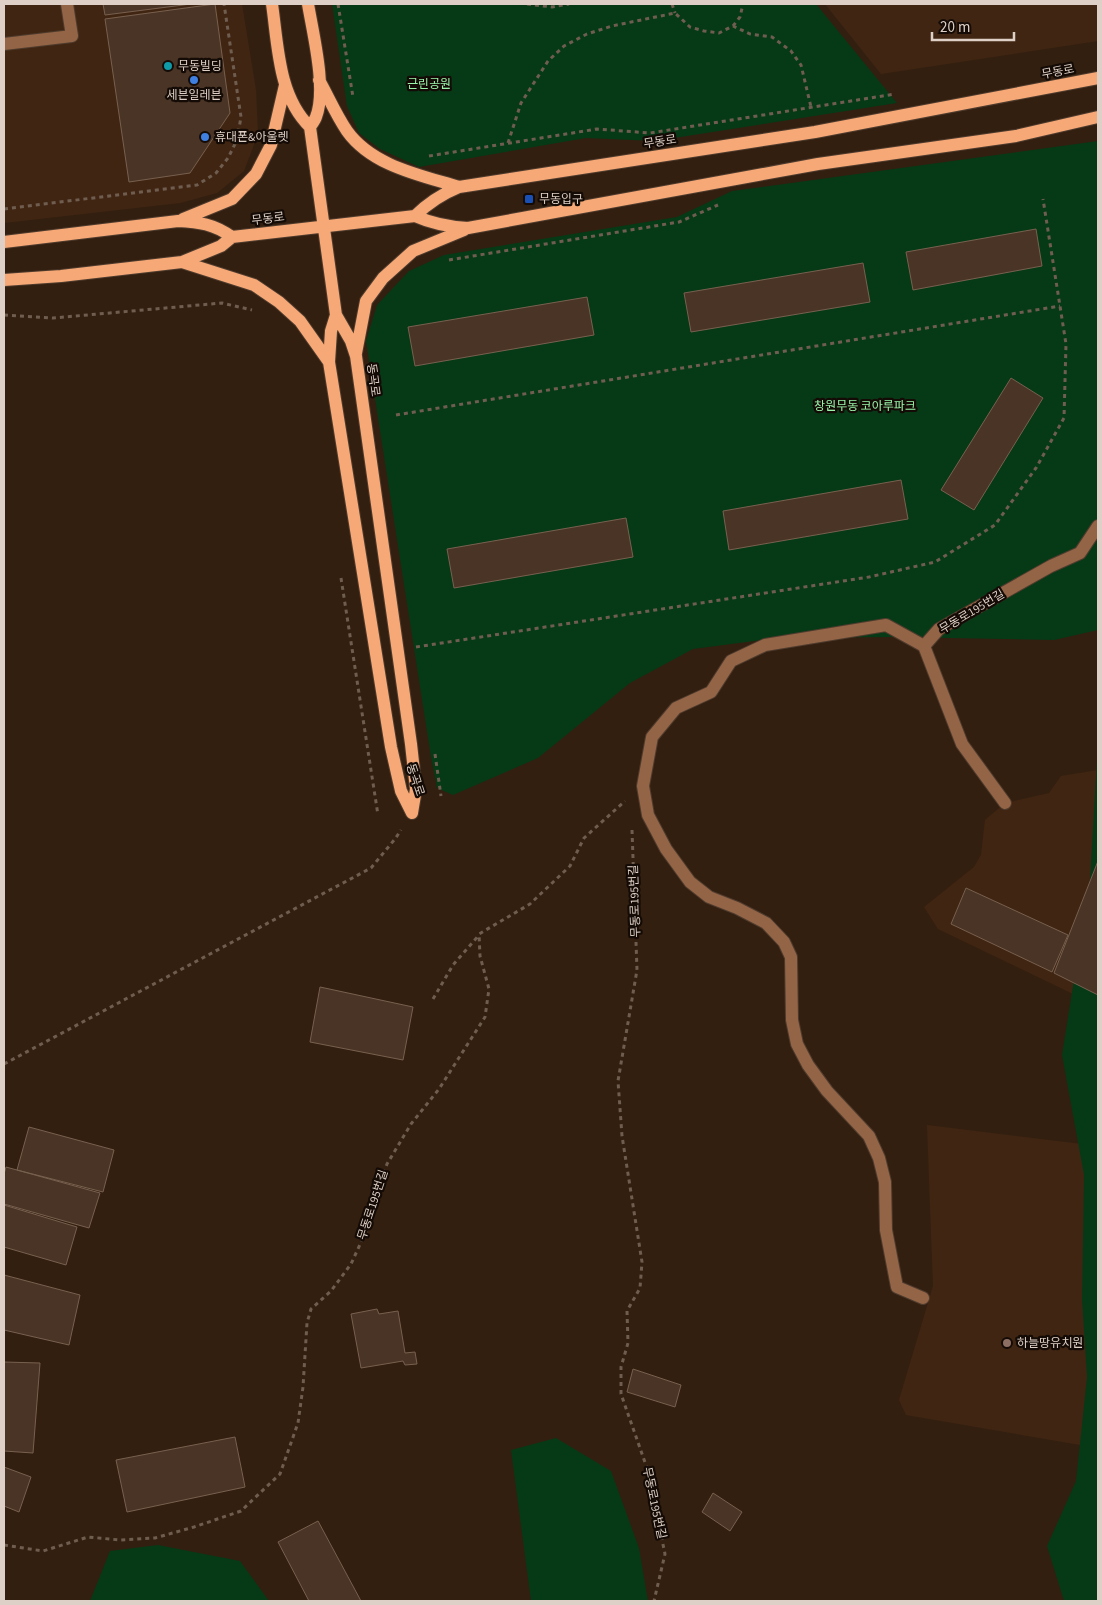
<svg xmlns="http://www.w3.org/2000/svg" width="1102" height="1605" viewBox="0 0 1102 1605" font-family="'Source Sans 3','Noto Sans KR',sans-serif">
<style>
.built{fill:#402612}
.green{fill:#063a17}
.building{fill:#4a3425;stroke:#78604f}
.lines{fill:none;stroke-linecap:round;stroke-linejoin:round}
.minor-casing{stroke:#4e3b2d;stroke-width:14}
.major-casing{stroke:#4e3b2d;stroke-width:14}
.path{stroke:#6f5d50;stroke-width:3;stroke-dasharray:4 4;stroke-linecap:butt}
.minor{stroke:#936446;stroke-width:12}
.major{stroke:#f6a876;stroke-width:12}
.culture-dot{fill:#0f9aa8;stroke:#140b06;stroke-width:2}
.shop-dot{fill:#3f7fe0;stroke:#140b06;stroke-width:2}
.transit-dot{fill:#1a4fb4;stroke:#140b06;stroke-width:2}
.education-dot{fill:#8d6e63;stroke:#140b06;stroke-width:2}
.labels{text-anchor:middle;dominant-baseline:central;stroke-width:4.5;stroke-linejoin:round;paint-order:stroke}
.poi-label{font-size:12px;fill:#ded0c6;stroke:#140b06;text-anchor:start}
.street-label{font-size:12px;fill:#ded0c6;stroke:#140b06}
.park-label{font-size:12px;fill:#98f4a9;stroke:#140b06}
</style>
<rect width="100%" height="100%" fill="#331f10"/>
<path class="built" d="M4,4H242L256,90L258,134L244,171L217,193L180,203L4,223Z
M825,4H1098V41L881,74Z
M1098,770V1006L938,929L924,907L974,867L981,855L985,820L1005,803L1049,793L1061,776Z
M927,1125L1098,1146V1448L906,1415L899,1400L933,1286Z"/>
<path class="green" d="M332,4H816L897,103L655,141L586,138L419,167L380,149L359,133L347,106Z
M1098,141V630L1054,640L892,637L778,638L693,649L630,683L538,758L453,795L437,788L431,757L366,341L377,305L409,271L444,255L677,217L732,191Z
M1098,741V1601H1064L1047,1546L1076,1481L1087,1377L1082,1300L1084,1175L1062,1055L1090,879Z
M556,1438L611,1471L639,1548L648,1601H531L511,1450Z
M158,1545L240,1561L269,1601H90L110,1551Z"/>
<path class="building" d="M103,4H191L105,15Z
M215,4L230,113L190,173L129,182L105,19Z
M1036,229L1042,266L913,290L906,252Z
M863,263L870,302L691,332L684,293Z
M587,297L594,335L415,366L408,327Z
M1011,378L1043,398L974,510L941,490Z
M901,480L908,519L729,550L723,511Z
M626,518L633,557L454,588L447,549Z
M1098,861V995L1054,973Z
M966,888L1068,935L1052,972L951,924Z
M320,987L413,1007L403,1060L310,1042Z
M29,1127L114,1150L103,1192L17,1170Z
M6,1167L100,1193L89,1228L4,1204V1174Z
M4,1205L77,1227L66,1265L4,1247Z
M4,1275L80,1295L69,1345L4,1330Z
M377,1309L379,1314L398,1311L405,1353L415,1352L417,1364L405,1365L403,1361L361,1368L351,1314Z
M4,1362L40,1363L33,1453L4,1451Z
M633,1369L681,1385L675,1407L627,1392Z
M235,1437L245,1487L127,1512L116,1460Z
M4,1467L31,1477L19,1512L4,1506Z
M713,1493L742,1512L730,1531L702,1512Z
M318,1521L361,1601H309L278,1542Z"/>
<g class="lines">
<g class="minor-casing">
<path id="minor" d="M4,44L72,36L67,4
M924,646L962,744L1005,803
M923,1298L897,1287L886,1230L885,1182L879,1158L869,1136L827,1091L808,1065L797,1044L792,1020L791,957L784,942L766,923L737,908L709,897L690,882L666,849L648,815L643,786L652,737L676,708L711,692L731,661L765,645L886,625L924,646L939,629L1051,566L1080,553L1098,526"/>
</g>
<g class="major-casing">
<path id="major" d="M272,4C278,45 278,96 310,127
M308,4C313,34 327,89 316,117C315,120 312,124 310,127
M319,80C328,96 336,115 347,131C372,166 420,175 459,187
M310,127L336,315L351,341L356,356L411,744L416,789L412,813
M415,216C433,224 449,227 468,228L818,164L1016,136L1098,117
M183,219L232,199L256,174L271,145L285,85
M4,242L178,221C199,222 214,224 232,237
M182,262L254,285L279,302L300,321L329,362
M4,280L61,276L182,262L221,246L232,237L415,216C428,203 442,194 459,187L815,132L1098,78
M336,315L331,331L329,362L391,747L401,791L412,813
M356,353L366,301L383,278L413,251L464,230"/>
</g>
<path class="path" d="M338,4L353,97
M527,4L552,7L569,4
M672,4L675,13
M733,26L740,17L743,4
M508,143L521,103L548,61L564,46L587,34L612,26L675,13L690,27L704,31L719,33L733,26L750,34L772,37L791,51L801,65L811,107
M429,156L597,129L650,133L895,94
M4,209L197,185L216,173L228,158L237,140L241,117L224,4
M449,260L679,222L718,205
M4,315L53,318L222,303L252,310
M396,415L1060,306
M341,578L378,815
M416,647L869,577L935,562L995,525L1036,468L1064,418L1066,344L1043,199
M435,754L441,796
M632,830L637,970L618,1081L622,1136L642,1262L640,1288L627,1311L628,1343L621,1367V1394L647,1468L665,1554L654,1601
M433,999L453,965L479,935
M4,1064L371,868L395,839L401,830
M4,1545L43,1551L88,1537L120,1540L155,1538L194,1527L241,1511L280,1474L298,1423L303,1387L307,1323L311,1309L331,1291L351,1264L369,1225L377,1191L387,1164L411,1124L439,1089L485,1017L489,989L480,956L479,934L530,904L570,866L584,838L625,801"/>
<use href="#minor" class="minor"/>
<use href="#major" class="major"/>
</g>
<circle class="culture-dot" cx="168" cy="66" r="5"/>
<g class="shop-dot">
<circle cx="194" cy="80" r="5"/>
<circle cx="205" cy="137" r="5"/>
</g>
<rect class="transit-dot" x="524" y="194" width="10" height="10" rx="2.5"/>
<circle class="education-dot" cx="1007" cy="1343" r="5"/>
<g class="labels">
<g class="poi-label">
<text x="178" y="66">무동빌딩</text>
<text x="194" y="95" text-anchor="middle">세븐일레븐</text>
<text x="215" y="137">휴대폰&amp;아울렛</text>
<text x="539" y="199">무동입구</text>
<text x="1017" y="1343">하늘땅유치원</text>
</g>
<g class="street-label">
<text transform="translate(1058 72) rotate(-11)">무동로</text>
<text transform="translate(660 142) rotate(-9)">무동로</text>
<text transform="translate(268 219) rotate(-7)">무동로</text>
<text transform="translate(373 380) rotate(82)">동곡로</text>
<text transform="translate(972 612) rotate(-31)">무동로195번길</text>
<text transform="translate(415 780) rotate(72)">동곡로</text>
<text transform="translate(635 901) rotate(-92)">무동로195번길</text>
<text transform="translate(373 1205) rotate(-72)">무동로195번길</text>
<text transform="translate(654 1503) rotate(78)">무동로195번길</text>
</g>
<g class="park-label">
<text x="429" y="84">근린공원</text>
<text x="865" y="406">창원무동 코아루파크</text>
</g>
</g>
<rect width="1102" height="1605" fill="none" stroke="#ded0c6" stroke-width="10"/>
<path d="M932 32v8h82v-8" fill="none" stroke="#ded0c6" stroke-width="2.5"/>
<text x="940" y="32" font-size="15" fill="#ded0c6" stroke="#140b06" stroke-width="4" paint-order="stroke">20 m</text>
</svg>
